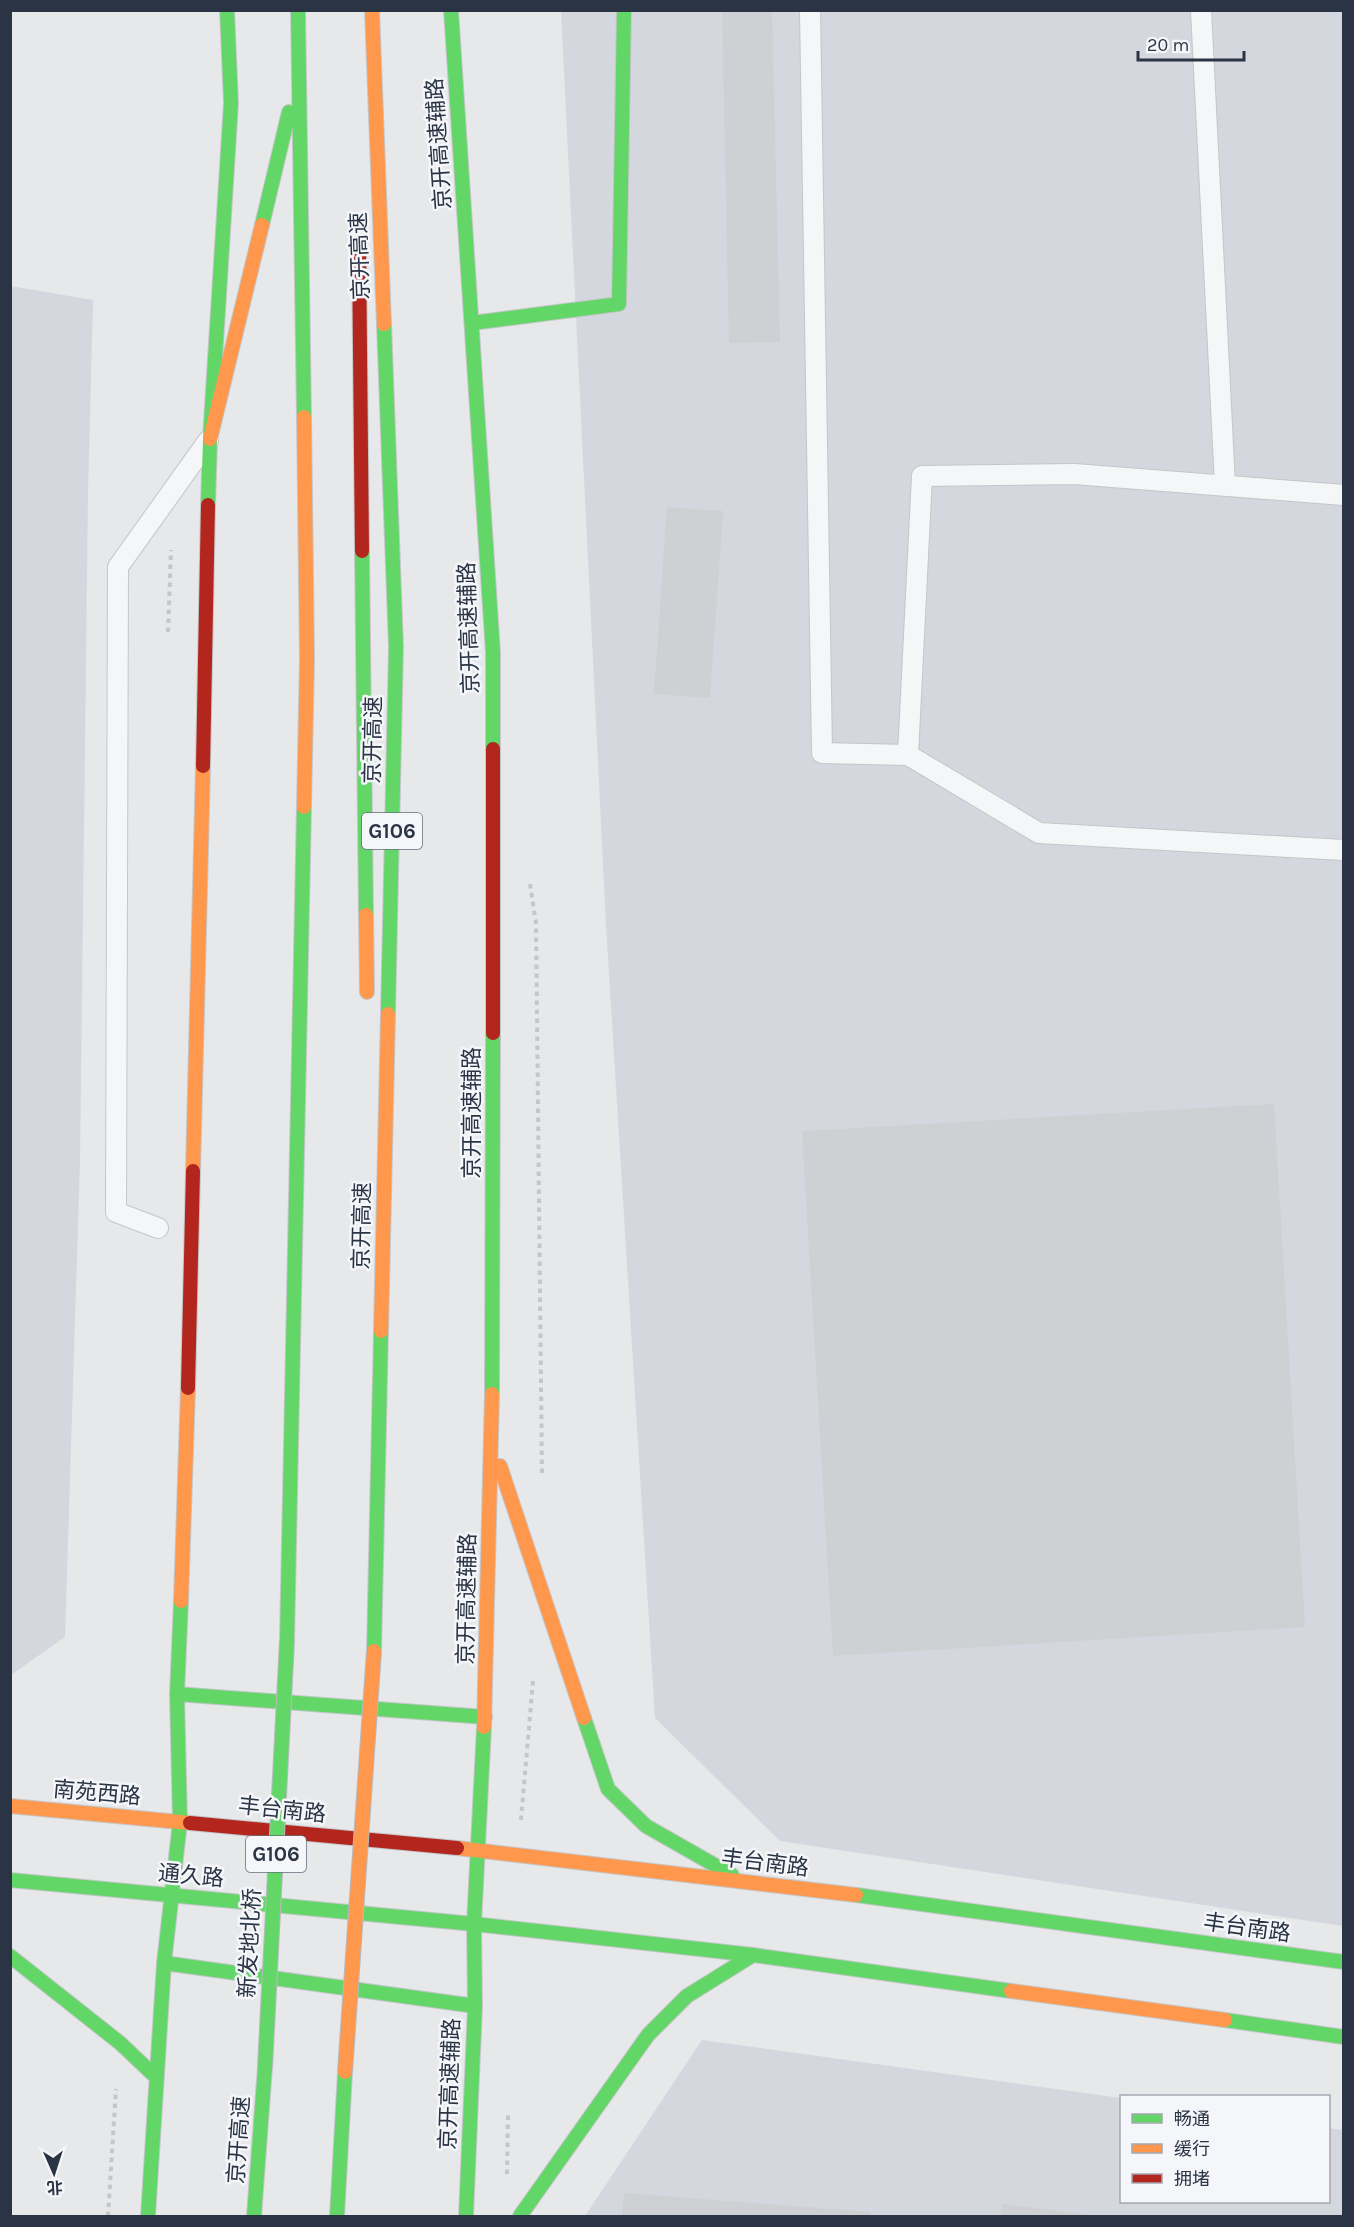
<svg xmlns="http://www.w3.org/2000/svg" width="1354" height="2227" viewBox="0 0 1354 2227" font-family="Karla,'Noto Sans SC',sans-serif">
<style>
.built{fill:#d4d7dd}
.building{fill:#ced0d3}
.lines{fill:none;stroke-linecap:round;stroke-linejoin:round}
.lane-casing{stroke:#c4c6c8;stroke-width:22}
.fast-casing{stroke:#c4c6c8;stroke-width:16}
.slow-casing{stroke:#c4c6c8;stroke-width:16}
.jam-casing{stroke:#c4c6c8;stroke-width:16}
.path{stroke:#c5c6ca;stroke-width:4;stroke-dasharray:4.5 4.5;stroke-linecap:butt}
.lane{stroke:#f5f6f7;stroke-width:20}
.fast{stroke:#63d668;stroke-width:14}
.slow{stroke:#ff974d;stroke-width:14}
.jam{stroke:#b3261e;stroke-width:14}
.fast-bridge-casing{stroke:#b8bbbf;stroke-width:16;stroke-linecap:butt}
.slow-bridge-casing{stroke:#b8bbbf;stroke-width:16;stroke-linecap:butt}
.fast-bridge{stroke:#63d668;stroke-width:14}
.slow-bridge{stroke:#ff974d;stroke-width:14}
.labels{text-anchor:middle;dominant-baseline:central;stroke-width:5;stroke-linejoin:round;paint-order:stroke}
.shield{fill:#f4f6f9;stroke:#676e7b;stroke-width:1.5}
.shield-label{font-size:21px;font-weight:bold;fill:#2b3445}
.street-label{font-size:22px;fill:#2b3445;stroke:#f4f6f9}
</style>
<rect width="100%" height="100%" fill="#e6e8ea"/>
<path class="built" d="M561,11H1343V1926L780,1841L655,1718L606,925Z
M10,286L93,300L88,492L80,1161L65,1637L11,1675Z
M702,2040L1121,2098L1122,2202H1328L1329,2128L1343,2130V2216H585Z"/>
<path class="building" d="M722,10H772L780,342L729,343Z
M667,507L723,511L710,698L654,694Z
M1274,1104L1305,1627L833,1656L802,1131Z
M624,2193L871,2212V2216H622Z
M1002,2204L1091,2215V2216H1000Z"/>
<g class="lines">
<g class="lane-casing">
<path id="lane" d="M810,10L822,753L908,755L922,476L1074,474L1344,495
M1201,10L1225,485
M908,755L1039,833L1344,850
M158,1228L116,1212L118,567L208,441"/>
</g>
<g class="fast-casing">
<path id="fast" d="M298,10L304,417
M451,10L493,653V749
M262,225L289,112
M472,323L619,304L624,10
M384,324L396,647L388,1014
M208,505L210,439L231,103L227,10
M362,551L366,915
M492,1394L493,1033
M287,1641L304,807
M374,1651L381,1331
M177,1694L485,1717
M584,1718L608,1789L646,1826L732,1875
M10,1880L474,1924
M856,1895L1344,1962
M474,1924L753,1955L1011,1991
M10,1956L120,2043L157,2078
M164,1963L475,2006
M1225,2020L1344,2037
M148,2216L164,1963L180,1822L177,1694L181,1601
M254,2216L265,2067
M337,2216L345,2072
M466,2216L475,2006L474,1924L484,1727
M520,2216L648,2035L687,1996L753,1955"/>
</g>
<g class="slow-casing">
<path id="slow" d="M372,10L384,324
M210,439L262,225
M304,807L307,658L304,417
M366,915L367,992
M193,1171L203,766
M381,1331L388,1014
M500,1466L584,1718
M181,1601L188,1388
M484,1727L492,1394
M10,1806L190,1823
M457,1848L856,1895
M1011,1991L1225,2020"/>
</g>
<g class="jam-casing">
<path id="jam" d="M359,249L362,551
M203,766L208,505
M493,1033V749
M188,1388L193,1171
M190,1823L457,1848"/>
</g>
<path class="path" d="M168,632L171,550
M530,884L536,923L542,1476
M521,1820L533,1681
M507,2174L508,2112
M108,2216L116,2089"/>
<use href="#lane" class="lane"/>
<use href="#fast" class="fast"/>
<use href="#slow" class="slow"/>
<use href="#jam" class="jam"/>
<g class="fast-bridge-casing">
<path id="fast-bridge" d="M265,2067L287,1641"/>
</g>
<g class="slow-bridge-casing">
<path id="slow-bridge" d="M345,2072L374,1651"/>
</g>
<use href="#fast-bridge" class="fast-bridge"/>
<use href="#slow-bridge" class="slow-bridge"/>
</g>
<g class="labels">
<g class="shield">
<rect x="362" y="813" width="60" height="36" rx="4.5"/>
<rect x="246" y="1836" width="60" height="36" rx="4.5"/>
</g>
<g class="shield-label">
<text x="392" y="831">G106</text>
<text x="276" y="1854">G106</text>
</g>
<g class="street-label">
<text transform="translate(439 144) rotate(-94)">京开高速辅路</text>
<text transform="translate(360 256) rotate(-92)">京开高速</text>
<text transform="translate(469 628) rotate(-92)">京开高速辅路</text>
<text transform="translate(373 740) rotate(-89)">京开高速</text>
<text transform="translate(472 1113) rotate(-90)">京开高速辅路</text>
<text transform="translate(362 1226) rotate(-89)">京开高速</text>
<text transform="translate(467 1599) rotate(-89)">京开高速辅路</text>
<text transform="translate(97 1793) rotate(5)">南苑西路</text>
<text transform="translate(282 1810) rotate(6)">丰台南路</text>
<text transform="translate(765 1863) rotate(7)">丰台南路</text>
<text transform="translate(191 1876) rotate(5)">通久路</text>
<text transform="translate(1247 1928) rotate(8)">丰台南路</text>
<text transform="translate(250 1943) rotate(-87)">新发地北桥</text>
<text transform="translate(450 2084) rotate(-88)">京开高速辅路</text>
<text transform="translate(239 2140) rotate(-86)">京开高速</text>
</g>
</g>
<rect width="1354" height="2227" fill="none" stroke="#2b3445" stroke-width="24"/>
<rect x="1120" y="2095" width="210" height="108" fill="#f4f6f9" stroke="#a4a8b1" stroke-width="1.5"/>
<rect x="1132" y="2114" width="30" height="9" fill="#63d668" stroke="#a4a8b1" stroke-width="1.5"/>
<text x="1174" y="2125" font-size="18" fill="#2b3445">畅通</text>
<rect x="1132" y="2144" width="30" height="9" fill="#ff974d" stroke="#a4a8b1" stroke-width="1.5"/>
<text x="1174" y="2155" font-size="18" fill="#2b3445">缓行</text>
<rect x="1132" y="2174" width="30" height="9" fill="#b3261e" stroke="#a4a8b1" stroke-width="1.5"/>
<text x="1174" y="2185" font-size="18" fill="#2b3445">拥堵</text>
<g transform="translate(54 2173) rotate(177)" stroke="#f4f6f9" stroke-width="4.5" paint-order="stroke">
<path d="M0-4.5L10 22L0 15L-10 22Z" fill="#2b3445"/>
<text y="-9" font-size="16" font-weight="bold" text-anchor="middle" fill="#2b3445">北</text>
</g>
<path d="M1138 51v9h106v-9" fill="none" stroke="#2b3445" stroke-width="3"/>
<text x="1147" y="51" font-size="18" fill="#2b3445" stroke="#f4f6f9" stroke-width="4.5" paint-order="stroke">20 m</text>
</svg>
